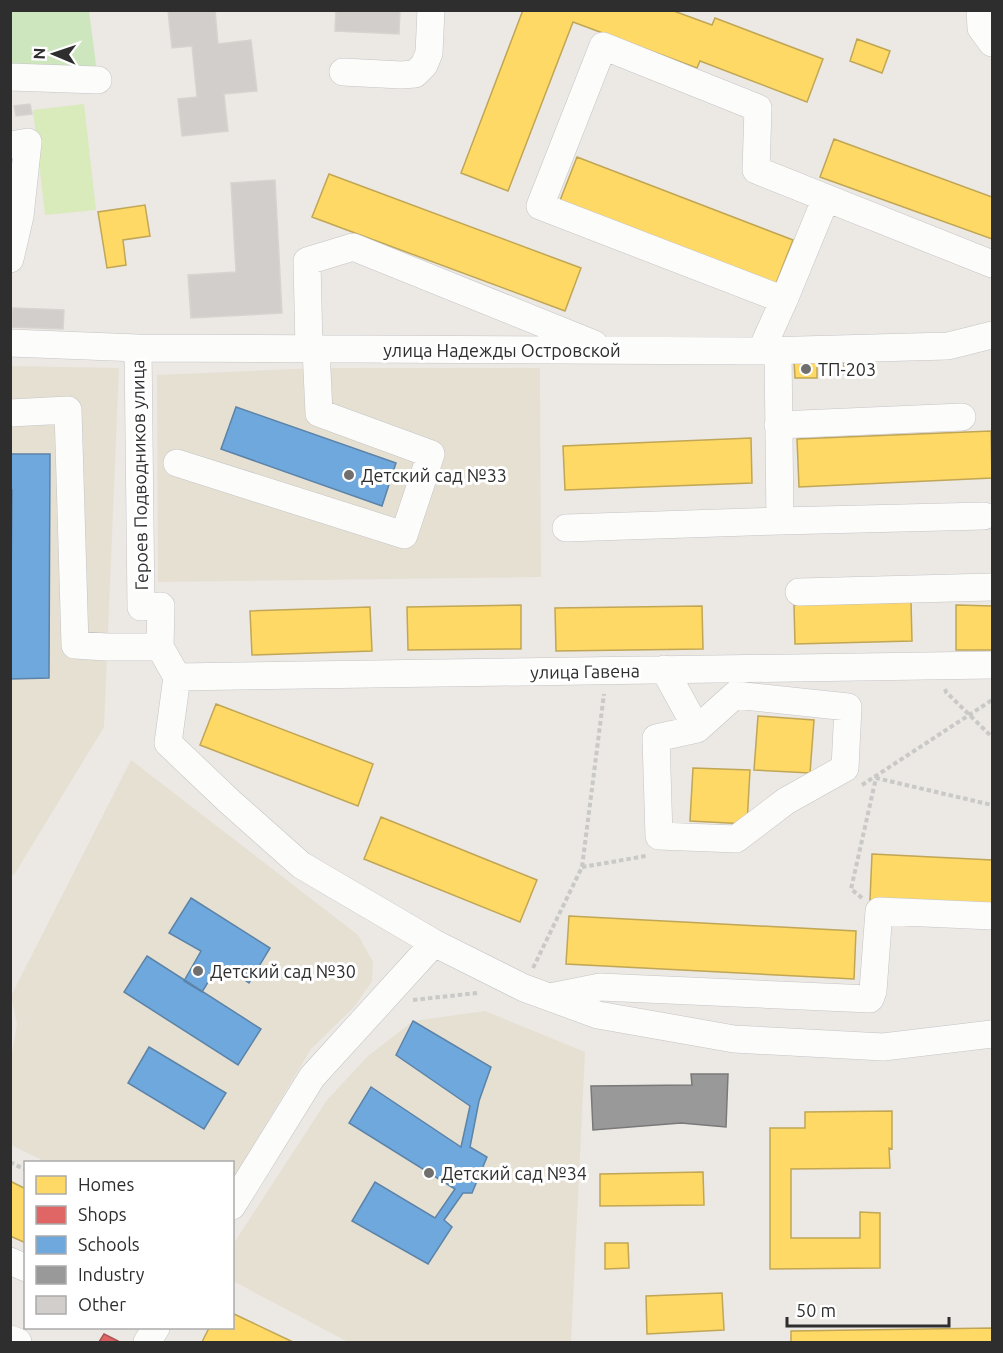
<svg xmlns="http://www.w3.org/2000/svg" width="1003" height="1353" viewBox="0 0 1003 1353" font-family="Ubuntu,sans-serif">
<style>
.education{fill:#e6e0d3}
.green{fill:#cee6be}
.pitch{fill:#d9eabb}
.homes{fill:#ffd966;stroke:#c0a655;stroke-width:1.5}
.shops{fill:#e06666;stroke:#ab5555;stroke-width:1.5}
.schools{fill:#6fa8dc;stroke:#5c83a8;stroke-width:1.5}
.industry{fill:#999;stroke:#797979;stroke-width:1.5}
.building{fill:#d1cecb;stroke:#d7d4d0;stroke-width:1.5}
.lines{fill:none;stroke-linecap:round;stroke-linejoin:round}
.minor-casing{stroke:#c5c4c5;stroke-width:28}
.path{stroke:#c9c9c8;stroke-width:4;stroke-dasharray:4.5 3;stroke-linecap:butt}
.minor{stroke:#fcfcfb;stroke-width:27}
.poi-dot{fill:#706f6e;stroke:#fff;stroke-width:2}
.labels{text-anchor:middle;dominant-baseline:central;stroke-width:6;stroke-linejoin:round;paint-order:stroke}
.street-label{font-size:18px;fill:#2e2e2e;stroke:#fff}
.poi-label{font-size:18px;fill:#2e2e2e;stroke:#fff;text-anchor:start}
</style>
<rect width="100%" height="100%" fill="#ece8e4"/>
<path class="education" d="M11,366L119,368L104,727L14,875L11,874Z
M316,368H540L541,577L158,582L157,375Z
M131,760L358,935L373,962L372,981L355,1006L311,1049L233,1179L232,1162H46L11,1145V1059L17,1024L11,996Z
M485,1011L585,1052L571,1342H348L233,1281L232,1246L327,1100L368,1056L413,1021Z"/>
<path class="green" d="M11,11H89L97,72L11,68Z"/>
<path class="pitch" d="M84,104L96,210L45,215L33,110Z"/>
<path class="homes" d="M523,10H671L712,25L715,18L823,59L807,102L700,61L697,68L573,22L508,191L461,173Z
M857,39L890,51L882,73L850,61Z
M834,139L992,197V239L820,177Z
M577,157L793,240L775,286L559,203Z
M329,174L581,268L565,311L312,217Z
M145,205L150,236L123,240L126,265L107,268L98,212Z
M817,360V378H795L794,361Z
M844,360H856V374H844Z
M991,431L992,478L799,487L797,439Z
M751,438L752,483L565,490L563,446Z
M911,602L912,641L795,644L794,605Z
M521,605V649L408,650L407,607Z
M956,605L992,606V650H956Z
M702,606L703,649L556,651L555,608Z
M370,607L372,651L252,655L250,611Z
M216,704L373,764L358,806L200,745Z
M758,716L814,720L810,773L754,770Z
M693,768L750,770L747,824L690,821Z
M381,817L537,880L520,922L364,859Z
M872,854L992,860V905L870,900Z
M569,916L856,931L854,979L566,964Z
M892,1111V1149L889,1148L890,1168L791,1169V1238H860V1212L880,1213V1268L770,1269V1128H805V1112Z
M703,1172L704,1205L600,1206V1174Z
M10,1181L26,1189V1243L10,1236Z
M605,1243H628L629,1268L605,1269Z
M722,1293L724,1330L647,1334L646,1296Z
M232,1313L293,1342H202L209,1328H232Z
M992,1328V1342H791V1331Z"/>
<path class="shops" d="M104,1334L118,1341L117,1342H99Z"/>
<path class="schools" d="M236,407L396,463L382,506L221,449Z
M10,454H50L49,678L10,679L12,490H10Z
M191,898L270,948L249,983L220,963L202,992L184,981L201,951L169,933Z
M147,956L261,1029L238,1065L124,992Z
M413,1021L491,1067L479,1101L470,1147L487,1157L472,1193H463L444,1220L452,1227L428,1264L352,1221L375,1182L435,1218L455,1189L349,1123L371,1087L461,1147L470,1106L396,1055Z
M149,1047L226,1093L204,1129L128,1083Z"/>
<path class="industry" d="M691,1074H728L726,1127L681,1123L593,1130L591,1086L692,1085Z"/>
<path class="building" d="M176,10H215L218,44L251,40L257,91L224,94L228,131L182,136L178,99L197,97L192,46L172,48L168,11Z
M336,10H400L399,34L335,31Z
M30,104L32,114L16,116L14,106Z
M275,180L282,313L191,318L188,275L236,272L231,183Z
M13,308L64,310L63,329L12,327Z"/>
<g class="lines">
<g class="minor-casing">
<path id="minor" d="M980,10L981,28L992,43
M343,72L401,75L415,74L424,65L429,53L431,10
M10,77L98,80
M10,145L28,142L20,216L10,259
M784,300L826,198
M10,343L138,348L761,351L948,346L992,335
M138,348L141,607L161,606L160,647L177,677L168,743L230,802L301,865L434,943L524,988L598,1015L734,1039L883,1047L992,1034
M309,349L307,261L353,247L594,344
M761,351L784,300L540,206L603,46L758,108L756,170L992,264
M10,413L68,410L75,645L107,647H160
M778,425L962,417
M177,463L404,535L431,454L319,413L316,349
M780,521L984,516
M566,528L780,521L778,351
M799,592L992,587
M664,669L697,729L656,738L659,836L736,839L786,801L845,768L848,707L735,695L697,729
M177,677L992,665
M550,997L600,987L870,999L873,991L879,911L992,916
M232,1206L312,1077L434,943
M10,1261L26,1268
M10,1339L18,1342
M147,1342L156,1328"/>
</g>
<path class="path" d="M945,689L946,692L992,737
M862,785L992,700
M582,867L646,856
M862,898L851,889L876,778L992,805
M533,968L582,867L604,694
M413,1000L477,993
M10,1162L26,1170"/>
<use href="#minor" class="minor"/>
</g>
<g class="poi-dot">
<circle cx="806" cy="369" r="6"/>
<circle cx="349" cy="475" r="6"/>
<circle cx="198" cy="971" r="6"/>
<circle cx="429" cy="1173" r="6"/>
</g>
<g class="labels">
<g class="street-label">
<text x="502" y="350">улица Надежды Островской</text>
<text transform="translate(139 475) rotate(-91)">Героев Подводников улица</text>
<text transform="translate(585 671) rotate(-1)">улица Гавена</text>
</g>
<g class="poi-label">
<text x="818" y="369">ТП-203</text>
<text x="361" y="475">Детский сад №33</text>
<text x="210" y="971">Детский сад №30</text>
<text x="441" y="1173">Детский сад №34</text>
</g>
</g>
<rect width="1003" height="1353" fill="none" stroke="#2e2e2e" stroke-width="24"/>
<rect x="24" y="1161" width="210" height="168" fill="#ffffff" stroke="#ababab" stroke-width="1.5"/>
<rect x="36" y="1176" width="30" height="18" fill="#ffd966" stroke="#ababab" stroke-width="1.5"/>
<text x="78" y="1191" font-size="18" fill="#2e2e2e">Homes</text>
<rect x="36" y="1206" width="30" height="18" fill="#e06666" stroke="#ababab" stroke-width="1.5"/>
<text x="78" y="1221" font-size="18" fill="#2e2e2e">Shops</text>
<rect x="36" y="1236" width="30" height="18" fill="#6fa8dc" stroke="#ababab" stroke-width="1.5"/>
<text x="78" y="1251" font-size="18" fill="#2e2e2e">Schools</text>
<rect x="36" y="1266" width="30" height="18" fill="#999999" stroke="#ababab" stroke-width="1.5"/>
<text x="78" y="1281" font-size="18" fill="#2e2e2e">Industry</text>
<rect x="36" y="1296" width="30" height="18" fill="#d1cecb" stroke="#ababab" stroke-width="1.5"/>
<text x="78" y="1311" font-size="18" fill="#2e2e2e">Other</text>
<g transform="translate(54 54) rotate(272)" stroke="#ffffff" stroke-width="4.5" paint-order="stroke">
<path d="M0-4.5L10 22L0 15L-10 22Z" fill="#2e2e2e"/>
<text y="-9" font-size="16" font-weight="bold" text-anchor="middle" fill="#2e2e2e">N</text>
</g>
<path d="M787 1317v9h162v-9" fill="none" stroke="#2e2e2e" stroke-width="3"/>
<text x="796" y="1317" font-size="18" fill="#2e2e2e" stroke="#ffffff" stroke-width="4.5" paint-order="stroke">50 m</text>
</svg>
